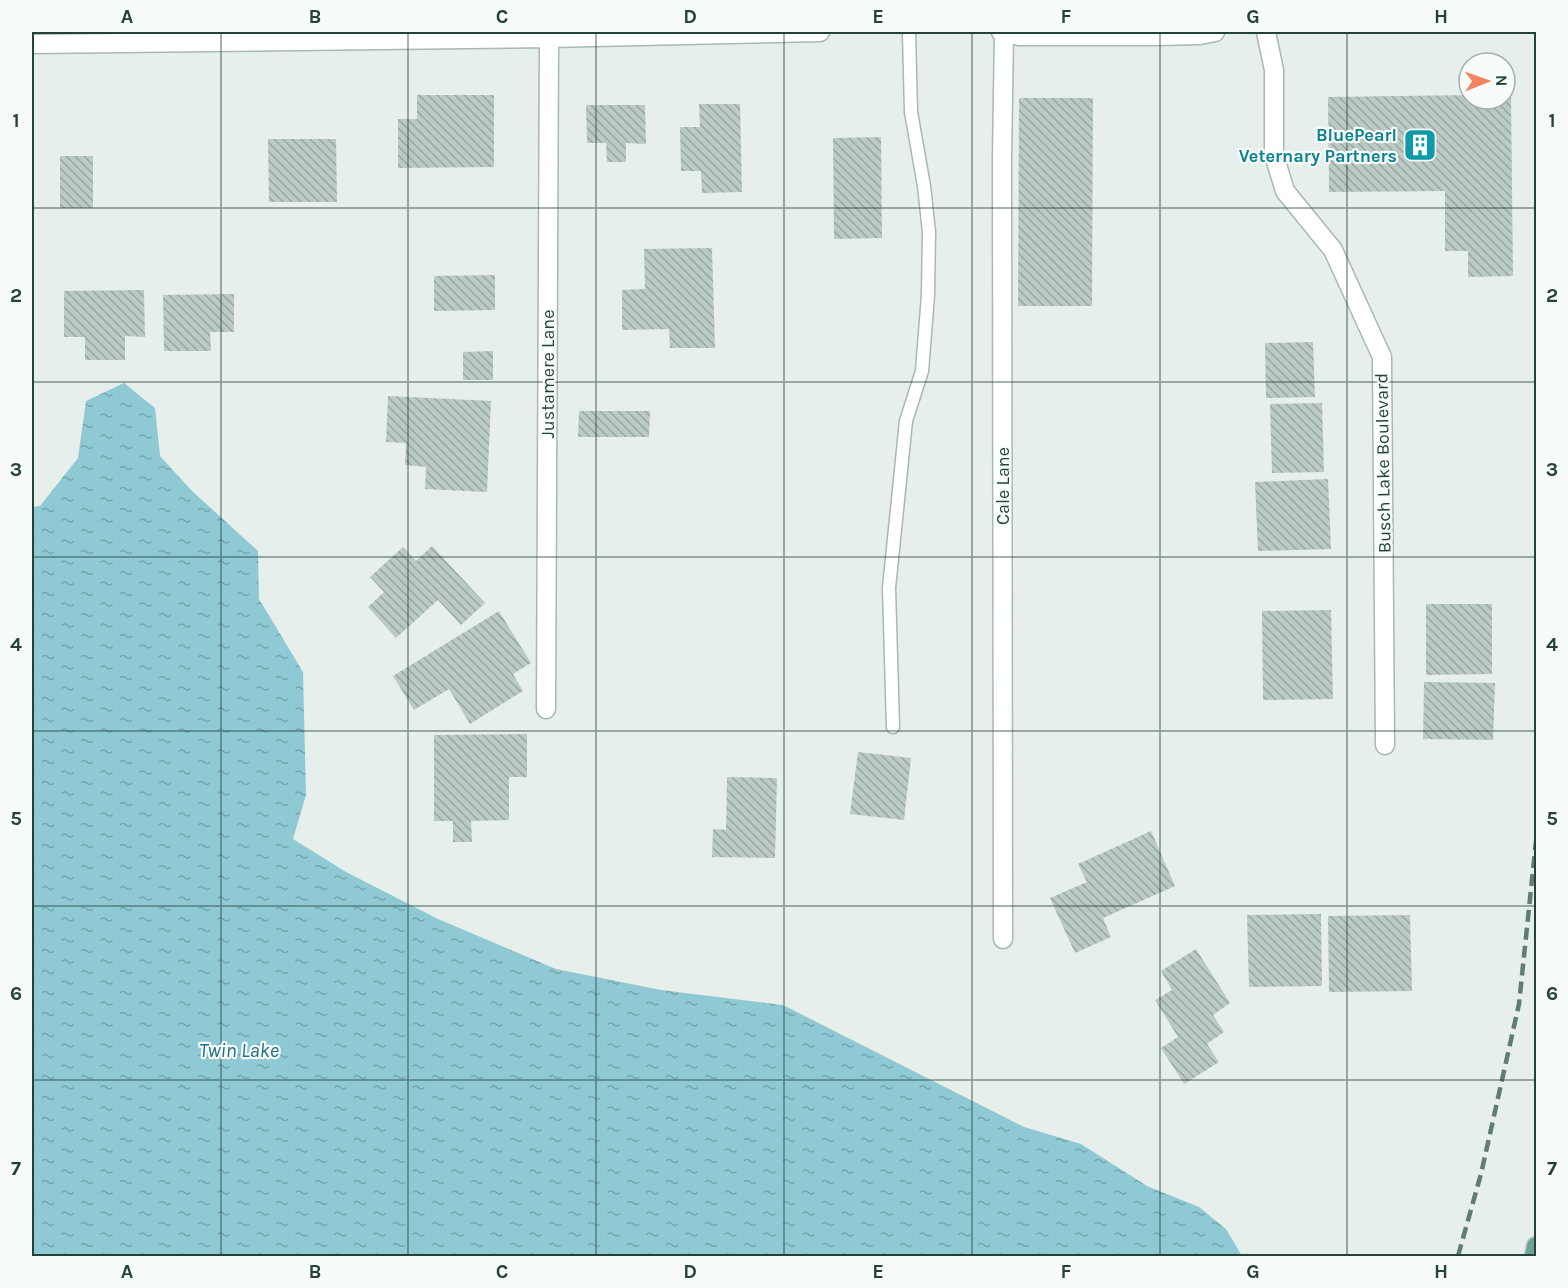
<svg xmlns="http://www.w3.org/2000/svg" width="1568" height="1288" viewBox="0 0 1568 1288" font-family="Karla,sans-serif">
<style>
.water{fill:url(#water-ripples)}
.building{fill:url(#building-back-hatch)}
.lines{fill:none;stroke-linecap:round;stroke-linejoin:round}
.lane-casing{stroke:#a8b8b2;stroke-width:15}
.street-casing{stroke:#a8b8b2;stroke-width:21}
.primary-casing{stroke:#c2cac8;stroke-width:21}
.lane{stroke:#fff;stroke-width:12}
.street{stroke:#fff;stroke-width:18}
.primary{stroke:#6aa596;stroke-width:18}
.rail{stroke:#5f7d75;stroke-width:4.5;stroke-dasharray:12 6;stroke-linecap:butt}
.grid{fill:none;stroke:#24423a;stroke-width:1.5;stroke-opacity:0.55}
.labels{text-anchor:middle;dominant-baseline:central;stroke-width:4.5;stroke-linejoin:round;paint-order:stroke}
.culture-label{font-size:18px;font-weight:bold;fill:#0d838f;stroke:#f7fbf9;text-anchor:end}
.street-label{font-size:18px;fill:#24423a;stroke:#f7fbf9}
.water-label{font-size:20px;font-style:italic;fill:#1c6f80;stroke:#f7fbf9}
.neatline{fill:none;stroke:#24423a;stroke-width:2}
.grid-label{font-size:20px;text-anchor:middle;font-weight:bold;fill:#24423a}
</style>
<defs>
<pattern id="water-ripples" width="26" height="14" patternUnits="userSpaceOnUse" patternTransform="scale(1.5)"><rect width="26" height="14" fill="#8ec9d4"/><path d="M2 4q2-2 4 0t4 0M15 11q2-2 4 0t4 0" fill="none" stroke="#74a5ad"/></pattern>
<pattern id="building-back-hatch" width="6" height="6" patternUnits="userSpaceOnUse" patternTransform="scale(1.5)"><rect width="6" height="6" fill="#bbcac4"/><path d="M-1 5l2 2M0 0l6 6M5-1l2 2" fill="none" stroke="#98a6a0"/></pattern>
</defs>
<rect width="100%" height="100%" fill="#e6efeb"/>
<path class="water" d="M124,383L155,408L160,456L192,491L258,551L259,599L303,672L306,795L293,839L346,872L438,919L556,969L661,990L783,1005L1024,1127L1081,1144L1147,1186L1199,1207L1226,1229L1242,1256H32V507L40,506L78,458L86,401Z"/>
<path class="building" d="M417,95H494V167L398,168V119H417Z
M1469,95V99H1505V95H1511L1513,276L1468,277V251H1445V191L1329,192L1328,97Z
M1019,98H1093L1092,306H1018Z
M699,104H740L742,192L702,193L701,171H681L680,127H700Z
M586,105H645L646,144L626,143V162H607L606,143H587Z
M881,137L882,238L834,239L833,138Z
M268,139H336L337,202H269Z
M60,156H93V208H60Z
M712,248L715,348H670L669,329L622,330V290L645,289L644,249Z
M495,275V310L434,311V276Z
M144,290L145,337L125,336V360H85V337H64V291Z
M234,294V332H210L211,351H164L163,295Z
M1313,342L1315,397L1266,398L1265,343Z
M493,351V380H463V352Z
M388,396L491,401L487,492L425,489L426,467L405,465L406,443L386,442Z
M1322,403L1324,472L1272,473L1270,404Z
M579,411H650L649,437H578Z
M1328,479L1331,549L1258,551L1255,482Z
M432,546L485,603L461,625L438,600L396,638L368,607L384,592L370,577L403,547L416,561Z
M1426,604H1492V674L1426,675Z
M1331,610L1333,699L1263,700L1262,611Z
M499,611L531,663L513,674L523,691L470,724L449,689L414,710L393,676Z
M1424,682L1495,683L1493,740L1423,739Z
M527,734V777H509V820L471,821L472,842H453V821H434V735Z
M858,752L911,758L904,820L850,814Z
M727,777L777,778L775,858L712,857L713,829L726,830Z
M1151,831L1175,886L1103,918L1111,937L1075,953L1050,898L1087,882L1078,864Z
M1321,914L1322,986L1249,987L1247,915Z
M1410,915L1412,991L1329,992L1328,916Z
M1196,949L1230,1003L1213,1015L1224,1032L1207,1044L1219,1062L1184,1084L1161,1048L1178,1037L1155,1000L1172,990L1161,971Z"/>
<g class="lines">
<g class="lane-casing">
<path id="lane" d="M893,727L889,588L906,421L922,371L928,295L929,232L924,186L911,112L909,32"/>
</g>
<g class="street-casing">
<path id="street" d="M1001,32L1019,36H1158L1200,35L1215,32
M1266,32L1274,70V155L1285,191L1333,250L1382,357L1385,745
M32,44L549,38L820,32
M546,709L549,38
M1003,939L1002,157L1004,33"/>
</g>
<g class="primary-casing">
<path id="primary" d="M1534,1256L1536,1246"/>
</g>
<use href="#lane" class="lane"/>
<use href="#street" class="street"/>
<use href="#primary" class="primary"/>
<path class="rail" d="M1458,1256L1481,1174L1519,1004L1536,841"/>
</g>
<path class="grid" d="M221,32V1256M408,32V1256M596,32V1256M784,32V1256M972,32V1256M1160,32V1256M1347,32V1256M32,208H1536M32,382H1536M32,557H1536M32,731H1536M32,906H1536M32,1080H1536"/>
<defs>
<g id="building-square" transform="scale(1.725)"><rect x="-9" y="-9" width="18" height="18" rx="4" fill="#0f9aa8" stroke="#f7fbf9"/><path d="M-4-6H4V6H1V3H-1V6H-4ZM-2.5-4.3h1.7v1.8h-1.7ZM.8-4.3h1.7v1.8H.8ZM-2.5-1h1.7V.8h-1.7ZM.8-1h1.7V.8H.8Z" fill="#fff"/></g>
</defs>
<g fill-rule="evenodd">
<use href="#building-square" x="1420" y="145"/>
</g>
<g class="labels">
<g class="culture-label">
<text x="1397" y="135">BluePearl<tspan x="1397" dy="21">Veternary Partners</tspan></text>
</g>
<g class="street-label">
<text transform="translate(548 374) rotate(-90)">Justamere Lane</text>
<text transform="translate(1383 463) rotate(-91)">Busch Lake Boulevard</text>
<text transform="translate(1003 486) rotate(-90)">Cale Lane</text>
</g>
<g class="water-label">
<text x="239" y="1050">Twin Lake</text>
</g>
</g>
<rect width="1568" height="1288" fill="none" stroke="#f7fbf9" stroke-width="66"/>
<g transform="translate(1487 81) rotate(89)"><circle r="28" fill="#f7fbf9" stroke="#a3b1ad" stroke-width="1.5"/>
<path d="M0-4.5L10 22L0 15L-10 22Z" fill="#f4845f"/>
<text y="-9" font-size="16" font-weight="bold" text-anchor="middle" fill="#24423a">N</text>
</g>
<rect x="33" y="33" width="1502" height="1222" class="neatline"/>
<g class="grid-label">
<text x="127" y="23">A</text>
<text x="315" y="23">B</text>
<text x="502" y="23">C</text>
<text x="690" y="23">D</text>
<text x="878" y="23">E</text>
<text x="1066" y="23">F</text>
<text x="1253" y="23">G</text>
<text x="1441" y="23">H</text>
<text x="16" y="127">1</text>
<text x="1552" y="127">1</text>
<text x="16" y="302">2</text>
<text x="1552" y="302">2</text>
<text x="16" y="476">3</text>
<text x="1552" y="476">3</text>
<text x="16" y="651">4</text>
<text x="1552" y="651">4</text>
<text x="16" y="825">5</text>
<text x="1552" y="825">5</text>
<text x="16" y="1000">6</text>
<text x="1552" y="1000">6</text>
<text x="16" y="1175">7</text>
<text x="1552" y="1175">7</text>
<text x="127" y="1278">A</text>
<text x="315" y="1278">B</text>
<text x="502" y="1278">C</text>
<text x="690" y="1278">D</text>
<text x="878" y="1278">E</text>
<text x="1066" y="1278">F</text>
<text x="1253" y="1278">G</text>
<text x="1441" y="1278">H</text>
</g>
</svg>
